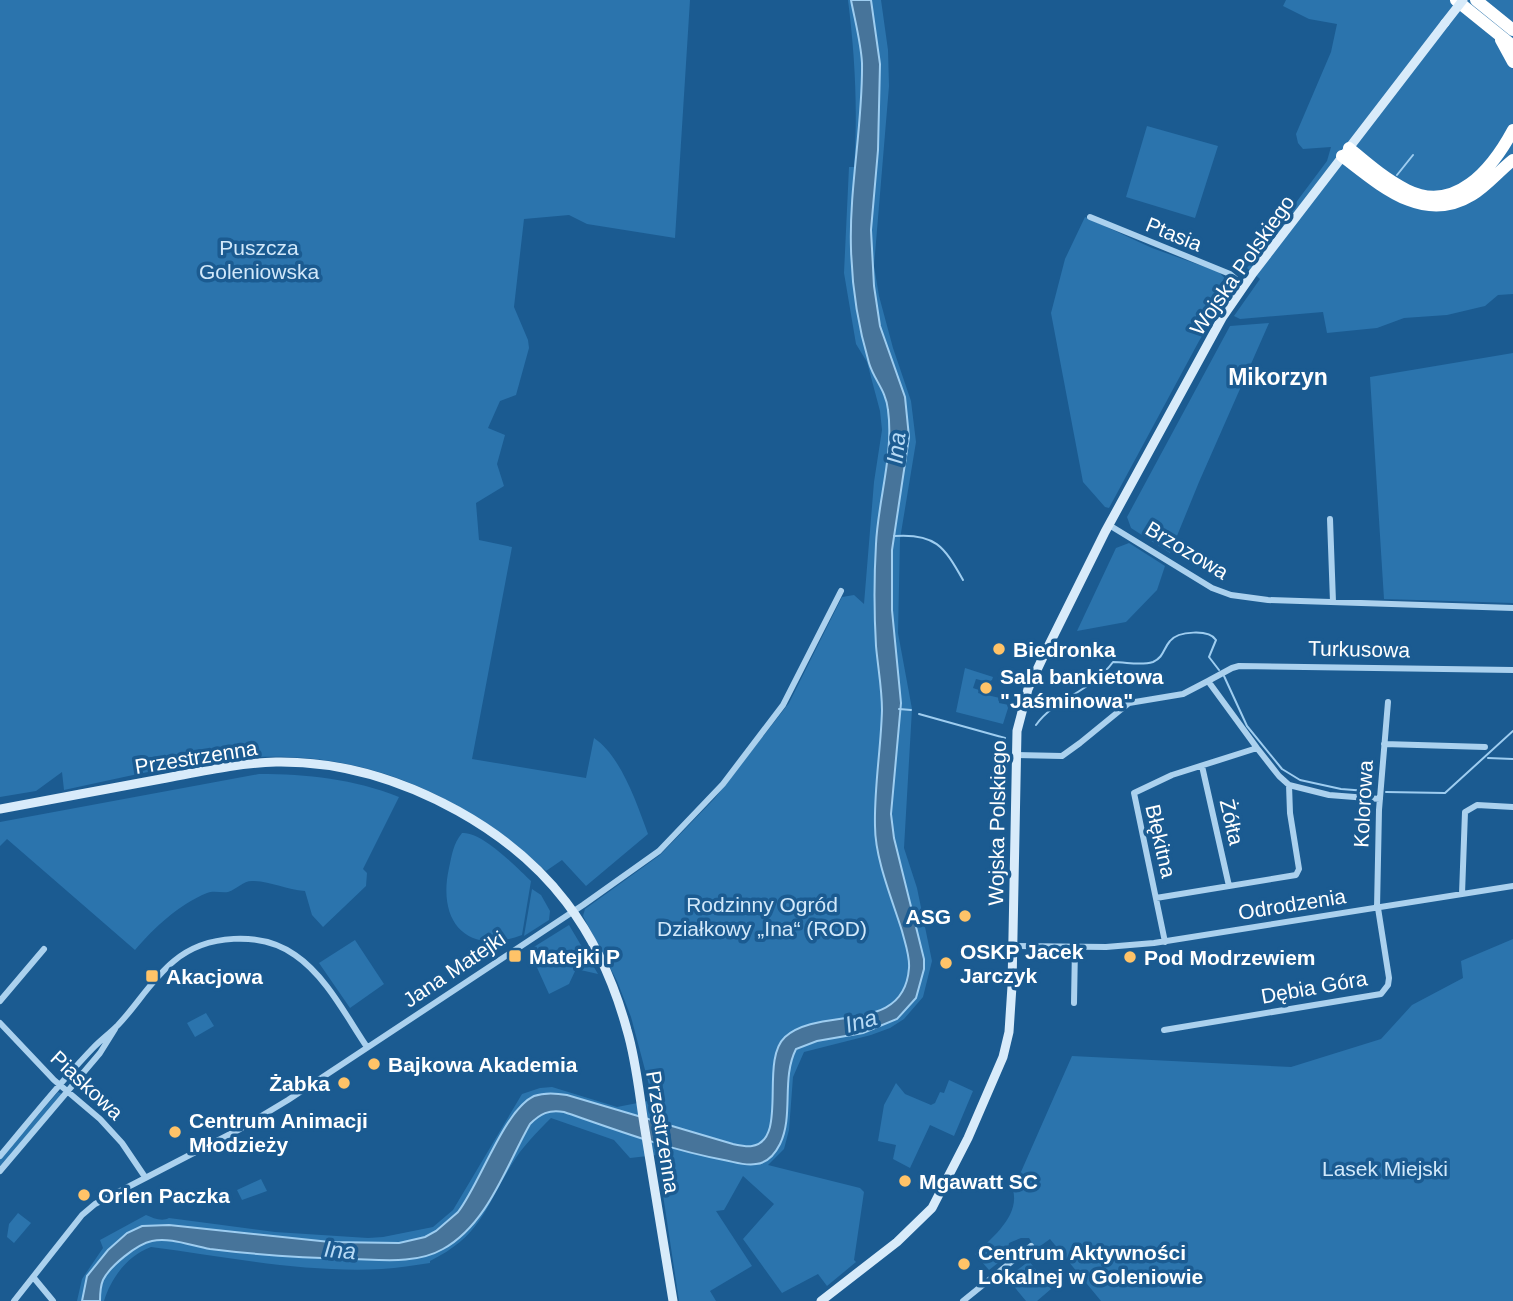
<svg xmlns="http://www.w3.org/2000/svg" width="1513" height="1301" viewBox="0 0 1513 1301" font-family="Helvetica,sans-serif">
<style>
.green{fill:#2b74ad}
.water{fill:#47749a;stroke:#9ecdf0;stroke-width:2}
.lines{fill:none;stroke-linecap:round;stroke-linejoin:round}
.stream{stroke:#9ecdf0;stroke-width:2}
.street{stroke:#abd1ee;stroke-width:6}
.secondary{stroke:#d8ebfa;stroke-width:9}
.highway{stroke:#fff;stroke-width:12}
.secondary-bridge{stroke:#d8ebfa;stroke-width:9}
.poi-dot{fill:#ffc368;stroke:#1b5b91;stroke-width:2.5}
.labels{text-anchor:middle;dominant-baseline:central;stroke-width:7;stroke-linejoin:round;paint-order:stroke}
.street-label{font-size:21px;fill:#fff;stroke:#1b5b91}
.park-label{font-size:21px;fill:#d1e8fa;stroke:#1b5b91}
.poi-label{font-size:21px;font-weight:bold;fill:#fff;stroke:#1b5b91;text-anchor:start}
.neighbourhood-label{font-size:23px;font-weight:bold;fill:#fff;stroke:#1b5b91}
.water-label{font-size:23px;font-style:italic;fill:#b7daf5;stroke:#1b5b91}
</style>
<rect width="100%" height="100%" fill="#1b5b91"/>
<path class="green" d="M0,0H690L675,238L587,224L569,215L524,219L514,307L528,340L529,348L516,395L500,401L488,428L505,435L497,464L504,486L476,503L479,540L512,547L472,759L586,778L594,738C621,756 637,804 648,834L586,886L562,860L546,871C446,782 345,743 210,761C161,768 112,780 64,790L62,772L36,791L0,797Z
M848,0H881L888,50L889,86L874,266L879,296L893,348L911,401L916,442L900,539L898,633L912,709L904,848L917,888L932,961L923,997L904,1019L890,1028L871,1035L804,1052L793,1077L789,1130L784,1149L768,1165L860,1188L864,1192L854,1260L856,1262L827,1286L818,1274L782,1293L743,1239L774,1204L743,1176L724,1210L716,1211L752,1266L710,1291L716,1301H679L657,1155L630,1158L614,1140L551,1118C537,1132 522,1147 512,1164C485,1208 481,1236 430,1261V1263C414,1265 398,1268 382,1269C305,1273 227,1257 151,1247C128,1255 111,1278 104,1301H77L82,1279L103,1248L100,1240L146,1215C153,1218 162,1222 169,1218L275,1232L368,1238L383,1237L433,1227L453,1210L522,1094L540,1088L552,1087L617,1107L653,1100L631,1017L617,981L583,916L585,909L660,855L715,798L789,703L842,597L854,595L864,604L874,482L882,430L880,411L867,362L856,344L844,273L849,167H854C858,110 855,56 848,0Z
M1286,0H1513V294L1498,295L1485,306L1447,315L1404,318L1377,328L1327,333L1323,312L1240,319L1234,316L1260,279L1247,268L1327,161L1331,147L1303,149L1298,143L1296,134L1331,52L1337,24L1309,19L1283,6Z
M1147,126L1218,146L1195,218L1126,197Z
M1085,217L1152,248L1219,272L1233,287L1199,341L1109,508L1105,507L1083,482L1051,313L1065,259Z
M1269,323L1199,482L1170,553L1131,528L1127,517L1230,326Z
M1513,353V603L1384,599L1370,377Z
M1129,543L1165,566L1157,590L1126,622L1077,631L1116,548Z
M965,668L993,677L992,680L988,682L976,679L973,688L979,690L978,693L1000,698L999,703L1009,705L1003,724L956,712Z
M259,774C307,774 354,779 399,797L363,869L367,873L366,886L323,927L312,915L305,891C286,890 271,881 252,881C243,881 237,889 228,892C221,893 213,890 207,893C178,905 155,927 135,950L7,839L0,846V822Z
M462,833C482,831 517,868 531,881L522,935C467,956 437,922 449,868C452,855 453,844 462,833Z
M532,889L541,895L550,911L549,920L524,936Z
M569,925L598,974L576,969L569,984L549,994L529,950Z
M1513,939V1301H1101L1050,1239L1036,1249L1029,1238H1021L1009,1243L1008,1249L1012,1252L989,1270L975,1254C992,1238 1020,1216 1013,1190L1072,1056L1291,1067L1381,1039L1412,1005L1463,978L1461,961Z
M355,940L384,984L350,1008L319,963Z
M206,1013L214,1026L195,1037L187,1023Z
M949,1080L973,1091L954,1136L930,1125L910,1168L893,1159L896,1145L878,1141L884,1105L896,1083L905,1094L931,1105L935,1103L940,1092L944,1093Z
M58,1092L62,1094L0,1168V1159Z
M261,1179L267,1191L242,1200L237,1190Z
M18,1213L31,1223L14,1243L7,1237L9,1224Z
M1029,1261L1051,1289L1037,1301H1026L1007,1278Z"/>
<path class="water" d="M851,0H871L880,64L878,150L871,230L874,286L880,326L905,397L909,437L892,550V610L901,703L891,814L894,838L924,959V969L916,998L897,1019L863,1033L817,1041L796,1049C781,1079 794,1115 780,1144C775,1154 767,1163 756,1164C745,1166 735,1162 724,1160C670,1150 616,1130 564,1112C549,1109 540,1114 530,1124C506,1166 488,1224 443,1249C417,1264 383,1260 354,1259C306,1258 258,1255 210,1249C192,1246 170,1237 152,1241C137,1244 110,1266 103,1280C100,1287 100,1294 100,1301H82L87,1276L108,1250L127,1233L142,1226L169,1225L330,1242L399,1243L425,1237L436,1231L458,1212C480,1184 504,1110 534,1096C545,1092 556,1093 567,1095L733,1144C738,1145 746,1147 752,1146C789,1140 759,1061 785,1037C821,1005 904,1036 909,968C910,956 905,943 902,931C892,899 875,859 875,826C874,787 881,749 882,710C882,689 878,668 876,646C874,612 874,578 876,544C878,500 894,454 888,410C886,390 874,380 869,363C858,326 852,288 851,249C849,187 863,125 862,63C861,43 855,21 851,0Z"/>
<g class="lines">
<path class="stream" d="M1397,175L1413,155
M894,536C935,533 944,546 963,580
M1224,676L1247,726L1282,769L1300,780L1341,789L1367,791
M899,709L911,710
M919,714L1005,738
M1036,725C1054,699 1091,692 1113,662C1127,662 1140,666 1153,662C1164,657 1163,649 1170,641C1178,631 1209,629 1216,640L1209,657L1219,670
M1488,758L1513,759
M1386,792L1445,793L1513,731"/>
<path class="street" d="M1090,217L1230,274L1244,286
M1330,519L1333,602
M1109,525L1212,588L1231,595L1268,600L1513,608
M1208,681L1232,668L1239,666L1513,670
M1384,744L1485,747
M1015,755L1062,756L1080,743L1129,703L1183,694L1208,681L1257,748L1279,776L1289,785L1329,795L1380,799
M1202,766L1229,886
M1462,894L1465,812L1477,805L1513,807
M1156,898L1296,875L1299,869L1290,813L1289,785
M1377,908L1379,810L1388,702
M1165,942L1134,793L1172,775L1257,748
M1012,946L1106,947L1154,943L1513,886
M0,1001L44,949
M1074,1003L1075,947
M0,1023L54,1080L100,1119L122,1143L145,1177
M1164,1030L1381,994L1388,985L1389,978L1378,908
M0,1156C31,1119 61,1081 94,1047C102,1039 110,1033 118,1025C137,1005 152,979 174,961C206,934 261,931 295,955C326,976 346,1016 367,1047
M0,1171L100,1053L115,1029
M34,1278L53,1301
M14,1301L82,1215L95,1204L240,1129L288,1100L583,905L659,851L723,784L783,705L841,591
M963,1301L1031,1246"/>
<path class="secondary" d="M0,809C54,799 107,789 161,779C199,772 237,763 276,762C340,761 402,780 458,811C548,861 600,931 627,1030C636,1060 639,1092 644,1124C654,1183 663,1242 673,1301
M821,1301L897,1242L932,1208L968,1138L1003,1057L1009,1032L1012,986L1017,731L1028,689L1044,655L1105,532L1222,318L1253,273L1445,23"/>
<path class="highway" d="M1456,0L1513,46
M1476,0L1513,30
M1501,40L1513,62
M1349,148C1367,163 1385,179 1407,190C1455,214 1492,169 1513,130
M1342,156C1380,185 1423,225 1472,195C1487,186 1499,171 1513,160"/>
<path class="secondary-bridge" d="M1445,23L1463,0"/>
</g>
<g class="poi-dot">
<circle cx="999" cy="649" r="7"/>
<circle cx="986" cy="688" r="7"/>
<circle cx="965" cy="916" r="7"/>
<rect x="508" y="949" width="14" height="14" rx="3.5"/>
<circle cx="1130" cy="957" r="7"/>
<circle cx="946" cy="963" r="7"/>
<rect x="145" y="969" width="14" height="14" rx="3.5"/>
<circle cx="374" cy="1064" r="7"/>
<circle cx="344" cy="1083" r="7"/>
<circle cx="175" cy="1132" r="7"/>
<circle cx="905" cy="1181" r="7"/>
<circle cx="84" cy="1195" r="7"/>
<circle cx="964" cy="1264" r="7"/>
</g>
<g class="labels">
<g class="street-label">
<text transform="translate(1174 234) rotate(22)">Ptasia</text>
<text transform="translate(1242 265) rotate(-55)">Wojska Polskiego</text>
<text transform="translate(1187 550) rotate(31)">Brzozowa</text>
<text transform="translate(1359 649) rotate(1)">Turkusowa</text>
<text transform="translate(196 757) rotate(-9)">Przestrzenna</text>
<text transform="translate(1363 804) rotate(-87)">Kolorowa</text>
<text transform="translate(1232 822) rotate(77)">Żółta</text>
<text transform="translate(997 823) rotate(-89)">Wojska Polskiego</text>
<text transform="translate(1161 841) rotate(77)">Błękitna</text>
<text transform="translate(1292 904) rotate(-9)">Odrodzenia</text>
<text transform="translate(454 969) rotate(-34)">Jana Matejki</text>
<text transform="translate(1314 987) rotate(-10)">Dębia Góra</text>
<text transform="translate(87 1085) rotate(43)">Piaskowa</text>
<text transform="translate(663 1132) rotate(81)">Przestrzenna</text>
</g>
<g class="park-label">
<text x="259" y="247">Puszcza<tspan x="259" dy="24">Goleniowska</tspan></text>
<text x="762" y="904">Rodzinny Ogród<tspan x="762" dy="24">Działkowy „Ina“ (ROD)</tspan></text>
<text x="1385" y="1168">Lasek Miejski</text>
</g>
<g class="poi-label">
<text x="1013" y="649">Biedronka</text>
<text x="1000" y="676">Sala bankietowa<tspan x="1000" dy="24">"Jaśminowa"</tspan></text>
<text x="951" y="916" text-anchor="end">ASG</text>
<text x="960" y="951">OSKP Jacek<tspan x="960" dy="24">Jarczyk</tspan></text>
<text x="529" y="956">Matejki P</text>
<text x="1144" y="957">Pod Modrzewiem</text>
<text x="166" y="976">Akacjowa</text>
<text x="388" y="1064">Bajkowa Akademia</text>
<text x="330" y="1083" text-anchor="end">Żabka</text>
<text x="189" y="1120">Centrum Animacji<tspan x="189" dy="24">Młodzieży</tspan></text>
<text x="919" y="1181">Mgawatt SC</text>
<text x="98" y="1195">Orlen Paczka</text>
<text x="978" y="1252">Centrum Aktywności<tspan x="978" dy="24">Lokalnej w Goleniowie</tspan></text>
</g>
<g class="neighbourhood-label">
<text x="1278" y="377">Mikorzyn</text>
</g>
<g class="water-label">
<text transform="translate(896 448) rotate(-84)">Ina</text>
<text transform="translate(861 1021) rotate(-16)">Ina</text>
<text transform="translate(340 1250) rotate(5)">Ina</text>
</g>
</g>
</svg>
